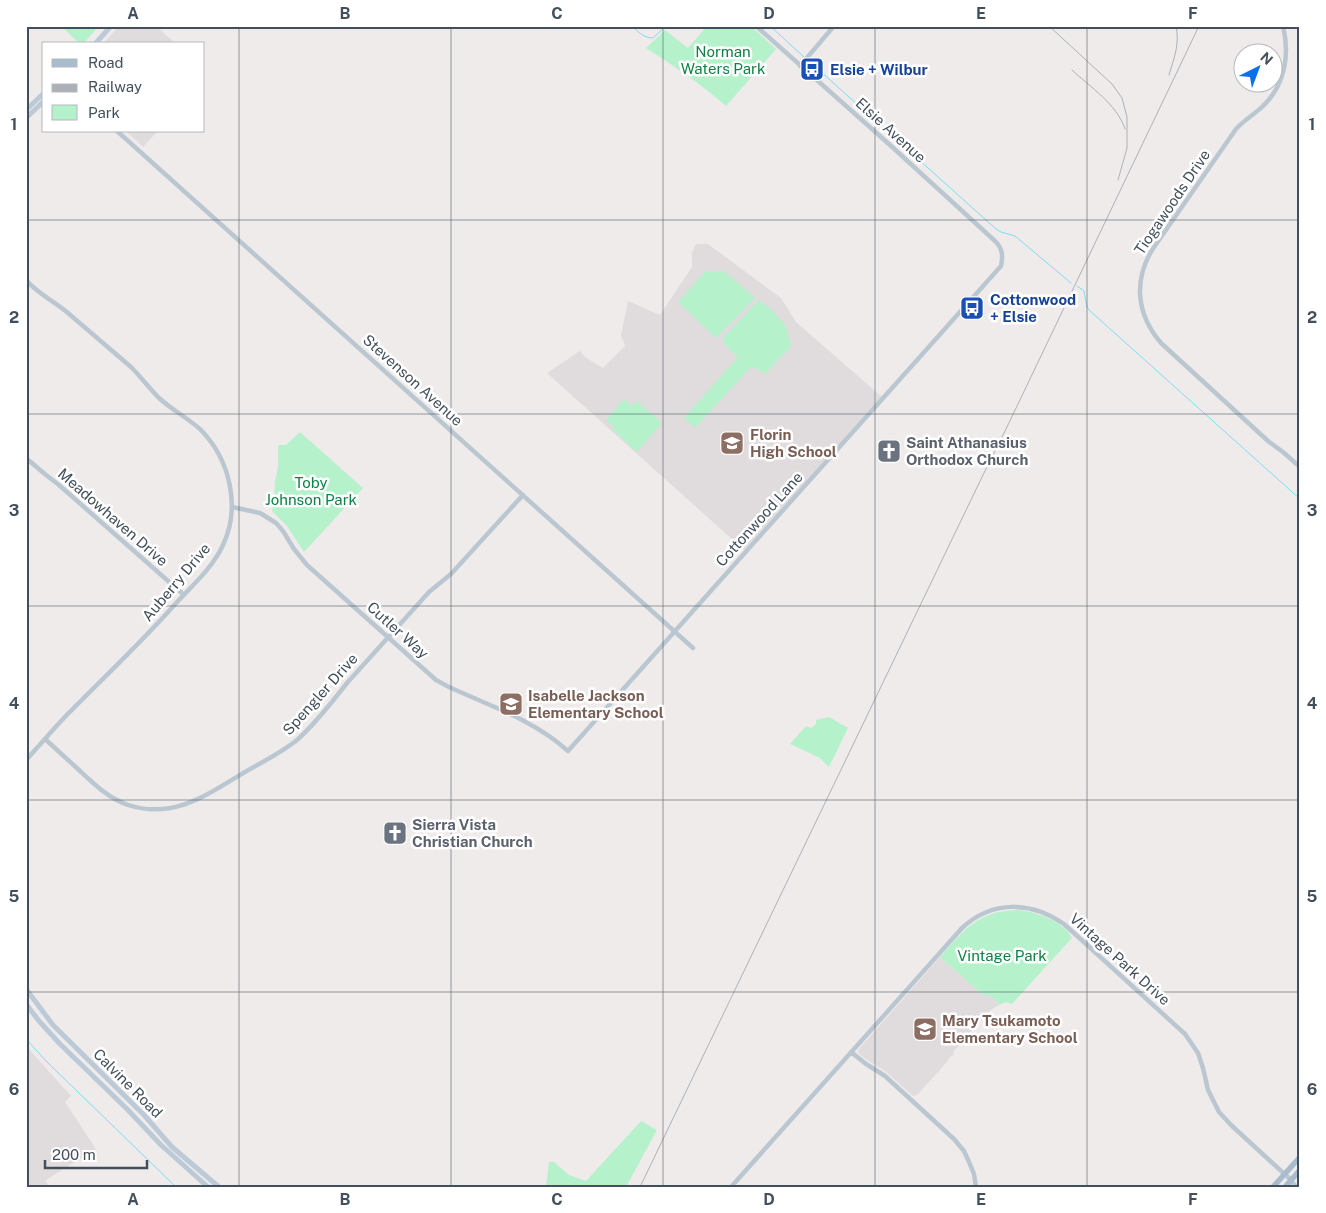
<svg xmlns="http://www.w3.org/2000/svg" width="1326" height="1213" viewBox="0 0 1326 1213" font-family="'Public Sans',sans-serif">
<style>
.education{fill:#e0dcdd}
.green{fill:#b5f2cb}
.lines{fill:none;stroke-linecap:round;stroke-linejoin:round}
.stream{stroke:#7edcf3;stroke-width:1}
.tertiary{stroke:#bbc7d0;stroke-width:4.5}
.secondary{stroke:#bccad7;stroke-width:5}
.primary{stroke:#a8bcce;stroke-width:5.5}
.rail{stroke:#adb1b7;stroke-width:1}
.grid{fill:none;stroke:#43505b;stroke-width:1;stroke-opacity:0.55}
.labels{text-anchor:middle;dominant-baseline:central;stroke-width:5;stroke-linejoin:round;paint-order:stroke}
.park-label{font-size:15px;fill:#0f8146;stroke:#fff}
.transit-label{font-size:15px;font-weight:bold;fill:#164399;stroke:#fff;text-anchor:start}
.street-label{font-size:15px;fill:#43505b;stroke:#fff}
.education-label{font-size:15px;font-weight:bold;fill:#785e54;stroke:#fff;text-anchor:start}
.worship-label{font-size:15px;font-weight:bold;fill:#5b616d;stroke:#fff;text-anchor:start}
.neatline{fill:none;stroke:#43505b;stroke-width:2}
.grid-label{font-size:16px;text-anchor:middle;font-weight:bold;fill:#43505b}
</style>
<rect width="100%" height="100%" fill="#efebeb"/>
<path class="education" d="M119,26H156L176,44H103Z
M126,131H158L143,147Z
M696,244H708L781,298L796,322L882,397L744,550L547,373L580,351L585,357L603,368L625,346L621,335L628,301L660,315L692,267V253Z
M940,957L983,995H988L994,997L999,1005L991,1010L953,1052L954,1055L950,1057L947,1062L917,1095L913,1096L885,1071L864,1058L859,1054L858,1050Z
M26,1046L71,1096L65,1102L96,1149L46,1180L48,1187H26Z"/>
<path class="green" d="M61,26H99L83,44H80Z
M707,26H751L776,49L726,106C701,84 674,66 646,48L665,30L688,48Z
M724,271L755,298L716,338L678,302L705,272Z
M759,300L773,311L786,326L791,346L765,374L754,367L750,368L695,428L684,418L738,357L724,344L723,338Z
M624,399L632,406L637,401L662,423L637,452L612,429L614,427L606,420Z
M300,432L363,488L304,552L287,526L272,511L274,501L275,482L278,467V445H286Z
M829,717L848,728L829,767L820,758L790,744L806,726L811,728C814,726 817,725 816,720Z
M1018,910C1036,912 1064,921 1072,938L1012,1004L1006,1002L999,1005C995,998 992,995 983,995L940,957C965,929 978,911 1018,910Z
M641,1121L657,1130L626,1187H546L549,1162H554L569,1175L586,1181Z"/>
<g class="lines">
<path class="stream" d="M632,26C638,32 644,38 653,38L666,26
M770,26L804,57
M810,62L996,229L1001,232L1015,236L1071,283
M1077,286L1084,291L1087,307L1089,310L1300,499
M26,1039L47,1062L176,1187"/>
<path class="tertiary" d="M1283,26C1290,55 1285,85 1263,106C1255,114 1244,120 1236,129L1152,250C1133,282 1137,315 1161,343L1268,441L1283,452L1300,467
M800,66L834,26
M117,131L693,648
M26,280C38,294 54,301 68,313C89,331 110,349 131,367C141,377 149,388 159,398C172,410 188,418 201,430C230,460 241,507 223,545C213,567 194,584 178,601C141,643 100,681 62,720C50,733 38,747 26,760
M26,458L46,475L59,485L184,595
M232,507L260,513L276,523L283,531L294,549L307,565L436,680L449,687C490,706 534,720 568,751L1001,266C1003,256 1003,249 995,241L890,145L756,26
M45,739C56,749 68,760 79,770C94,784 108,798 128,805C174,820 208,794 245,772C262,762 281,753 297,740C314,725 333,701 347,683L429,592L451,574L523,495
M851,1052L866,1064L885,1076L954,1139L964,1151L969,1162L974,1174L976,1187
M731,1187L962,928C992,900 1031,901 1064,924L1185,1034L1198,1053L1203,1068L1208,1090L1219,1112L1231,1125L1291,1180L1296,1187"/>
<path class="secondary" d="M95,44L111,26
M26,110L44,93
M26,118L44,101
M26,989L53,1025L144,1115L172,1147L219,1187
M26,1004L39,1021L60,1044L127,1109L161,1145L208,1187"/>
<path class="primary" d="M1273,1187L1300,1157
M1285,1187L1300,1170"/>
<path class="rail" d="M1049,26L1112,84L1122,98L1127,117V148L1118,180
M1072,70C1090,87 1117,104 1125,129
M1169,75C1174,58 1180,44 1176,26
M640,1187L982,477L1006,429L1199,26"/>
</g>
<path class="grid" d="M239,26V1187M451,26V1187M663,26V1187M875,26V1187M1087,26V1187M26,220H1300M26,414H1300M26,606H1300M26,800H1300M26,992H1300"/>
<defs>
<g id="bus-square" transform="scale(1.25)"><rect x="-9" y="-9" width="18" height="18" rx="4" fill="#1a4fb4" stroke="#fff"/><path d="M-5-6H5V4H4V6H2V4H-2V6H-4V4H-5ZM-3.5-4V0h7V-4ZM-3.5 1.2v1.5H-2V1.2ZM2 1.2v1.5H3.5V1.2Z" fill="#fff"/></g>
<g id="school-square" transform="scale(1.25)"><rect x="-9" y="-9" width="18" height="18" rx="4" fill="#8d6e63" stroke="#fff"/><path d="M0-5L7-2L0 1L-7-2ZM-4 1L0 2.5L4 1V4Q0 6-4 4Z" fill="#fff"/></g>
<g id="church-square" transform="scale(1.25)"><rect x="-9" y="-9" width="18" height="18" rx="4" fill="#6b7280" stroke="#fff"/><path d="M-1.2-6h2.4v3.5h3.3v2.4h-3.3V6h-2.4V-.1h-3.3v-2.4h3.3Z" fill="#fff"/></g>
</defs>
<g fill-rule="evenodd">
<use href="#bus-square" x="812" y="69"/>
<use href="#bus-square" x="972" y="308"/>
<use href="#school-square" x="732" y="443"/>
<use href="#church-square" x="889" y="451"/>
<use href="#school-square" x="511" y="704"/>
<use href="#church-square" x="395" y="833"/>
<use href="#school-square" x="925" y="1029"/>
</g>
<g class="labels">
<g class="park-label">
<text x="723" y="51">Norman<tspan x="723" dy="17">Waters Park</tspan></text>
<text x="311" y="482">Toby<tspan x="311" dy="17">Johnson Park</tspan></text>
<text x="1002" y="955">Vintage Park</text>
</g>
<g class="transit-label">
<text x="830" y="69">Elsie + Wilbur</text>
<text x="990" y="299">Cottonwood<tspan x="990" dy="17">+ Elsie</tspan></text>
</g>
<g class="street-label">
<text transform="translate(891 130) rotate(42)">Elsie Avenue</text>
<text transform="translate(1172 202) rotate(-56)">Tiogawoods Drive</text>
<text transform="translate(413 380) rotate(42)">Stevenson Avenue</text>
<text transform="translate(113 517) rotate(41)">Meadowhaven Drive</text>
<text transform="translate(759 519) rotate(-48)">Cottonwood Lane</text>
<text transform="translate(176 582) rotate(-50)">Auberry Drive</text>
<text transform="translate(398 630) rotate(42)">Cutler Way</text>
<text transform="translate(320 694) rotate(-48)">Spengler Drive</text>
<text transform="translate(1120 959) rotate(42)">Vintage Park Drive</text>
<text transform="translate(128 1083) rotate(45)">Calvine Road</text>
</g>
<g class="education-label">
<text x="750" y="434">Florin<tspan x="750" dy="17">High School</tspan></text>
<text x="528" y="695">Isabelle Jackson<tspan x="528" dy="17">Elementary School</tspan></text>
<text x="942" y="1020">Mary Tsukamoto<tspan x="942" dy="17">Elementary School</tspan></text>
</g>
<g class="worship-label">
<text x="906" y="442">Saint Athanasius<tspan x="906" dy="17">Orthodox Church</tspan></text>
<text x="412" y="824">Sierra Vista<tspan x="412" dy="17">Christian Church</tspan></text>
</g>
</g>
<rect width="1326" height="1213" fill="none" stroke="#ffffff" stroke-width="55"/>
<rect x="42" y="42" width="162" height="90" fill="#ffffff" stroke="#b4b9bd"/>
<rect x="52" y="59" width="25" height="8" fill="#a8bcce" stroke="#b4b9bd"/>
<text x="88" y="68" font-size="15" fill="#43505b">Road</text>
<rect x="52" y="84" width="25" height="8" fill="#adb1b7" stroke="#b4b9bd"/>
<text x="88" y="92" font-size="15" fill="#43505b">Railway</text>
<rect x="52" y="105" width="25" height="15" fill="#b5f2cb" stroke="#b4b9bd"/>
<text x="88" y="118" font-size="15" fill="#43505b">Park</text>
<g transform="translate(1258 68) rotate(42)"><circle r="24" fill="#ffffff" stroke="#b4b9bd"/>
<path d="M0-4L9 19L0 12L-9 19Z" fill="#0a70eb"/>
<text y="-8" font-size="14" font-weight="bold" text-anchor="middle" fill="#43505b">N</text>
</g>
<path d="M45 1160v8h102v-8" fill="none" stroke="#43505b" stroke-width="2.5"/>
<text x="52" y="1160" font-size="15" fill="#43505b" stroke="#ffffff" stroke-width="4" paint-order="stroke">200 m</text>
<rect x="28" y="28" width="1270" height="1158" class="neatline"/>
<g class="grid-label">
<text x="133" y="19">A</text>
<text x="345" y="19">B</text>
<text x="557" y="19">C</text>
<text x="769" y="19">D</text>
<text x="981" y="19">E</text>
<text x="1193" y="19">F</text>
<text x="14" y="130">1</text>
<text x="1312" y="130">1</text>
<text x="14" y="323">2</text>
<text x="1312" y="323">2</text>
<text x="14" y="516">3</text>
<text x="1312" y="516">3</text>
<text x="14" y="709">4</text>
<text x="1312" y="709">4</text>
<text x="14" y="902">5</text>
<text x="1312" y="902">5</text>
<text x="14" y="1095">6</text>
<text x="1312" y="1095">6</text>
<text x="133" y="1205">A</text>
<text x="345" y="1205">B</text>
<text x="557" y="1205">C</text>
<text x="769" y="1205">D</text>
<text x="981" y="1205">E</text>
<text x="1193" y="1205">F</text>
</g>
</svg>
